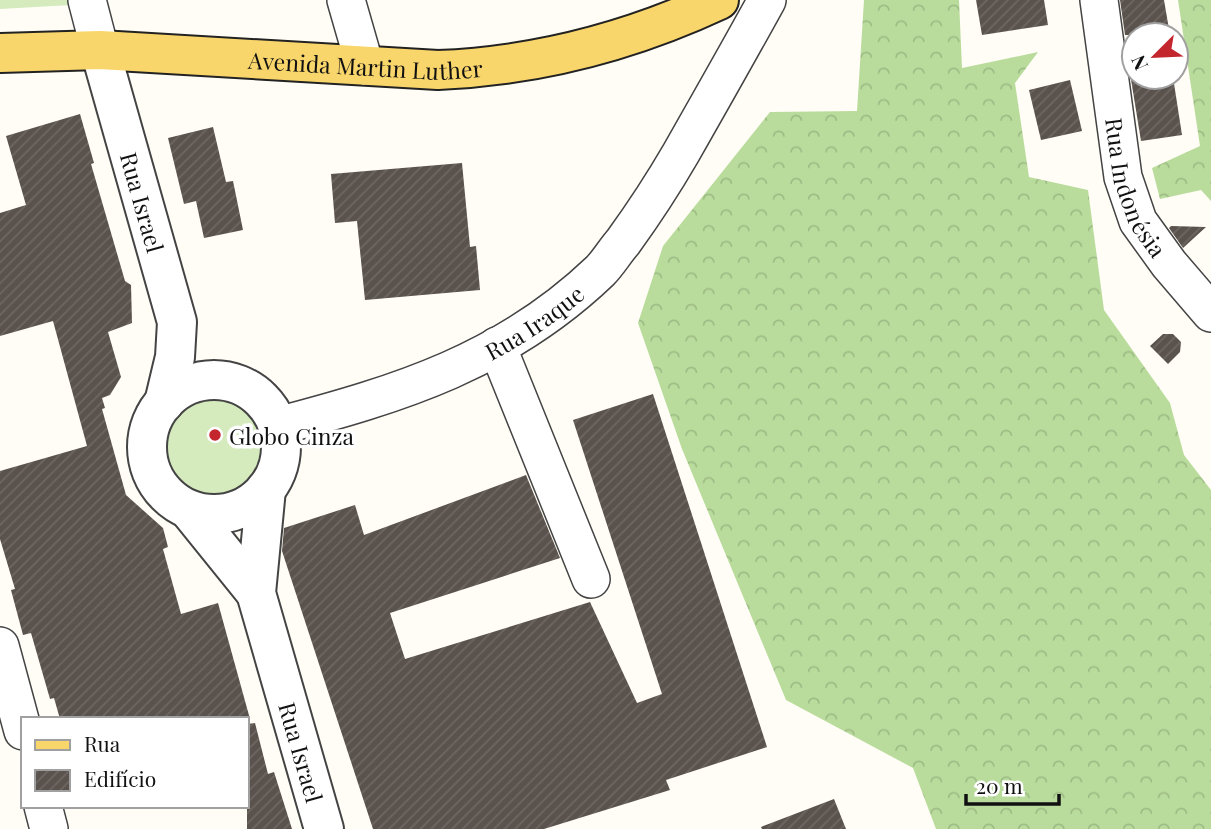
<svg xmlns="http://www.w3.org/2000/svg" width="1211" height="829" viewBox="0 0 1211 829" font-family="'Playfair Display',serif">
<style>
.forest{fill:url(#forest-crowns)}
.park{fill:#d5ebbd}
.building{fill:url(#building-hatch)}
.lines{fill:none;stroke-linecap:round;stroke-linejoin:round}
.minor-casing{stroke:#444;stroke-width:40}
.tertiary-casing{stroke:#444;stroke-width:42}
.primary-casing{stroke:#222;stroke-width:42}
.minor{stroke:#fff;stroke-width:37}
.tertiary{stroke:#fff;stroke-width:38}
.primary{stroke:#f9d66b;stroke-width:38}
.poi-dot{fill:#c4262e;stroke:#fff;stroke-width:2.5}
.labels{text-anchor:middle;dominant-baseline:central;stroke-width:7;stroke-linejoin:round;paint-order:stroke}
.street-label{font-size:23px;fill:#111;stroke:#fff}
.poi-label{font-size:23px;fill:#111;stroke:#fff;text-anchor:start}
</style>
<defs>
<pattern id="forest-crowns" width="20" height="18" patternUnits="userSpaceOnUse" patternTransform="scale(1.75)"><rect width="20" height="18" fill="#b9dc9c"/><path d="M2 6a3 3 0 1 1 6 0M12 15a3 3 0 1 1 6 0" fill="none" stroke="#9ebc85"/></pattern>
<pattern id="building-hatch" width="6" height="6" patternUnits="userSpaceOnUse" patternTransform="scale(1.75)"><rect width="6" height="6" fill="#5a524d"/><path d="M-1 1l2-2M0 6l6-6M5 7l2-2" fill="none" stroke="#6d6662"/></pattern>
</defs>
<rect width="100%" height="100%" fill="#fffdf5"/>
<path class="forest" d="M864,0H959L962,68L1038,52L1015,83L1029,177L1088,190L1104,310L1170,403L1184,455L1211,490V829H936L913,768L786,700L682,449L638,323L663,246L770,112L857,111Z
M1178,0H1211V201L1201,190L1160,199L1152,168L1200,146Z"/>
<path class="park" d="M0,0H69L71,5L0,9Z
M156 446a53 53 0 1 1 106 0a53 53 0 1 1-106 0Z"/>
<path class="building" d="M976,0H1044L1048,25L982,35Z
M1120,0H1164L1170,35H1125Z
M1134,66V77H1173L1182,135L1141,141L1129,67Z
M1070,80L1082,131L1041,140L1029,90Z
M80,114L94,163L91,164L125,281L131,285L132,323L108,332L121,377L110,395L102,398L105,408L102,409L126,495L163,528L168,547L163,549L181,614L218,603L250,719H60L54,698L50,699L31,633L23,635L11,590L15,589L0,539V471L87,446L53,321L0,336V213L26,205L6,136Z
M213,127L226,182L233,181L243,230L204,238L196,201L184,204L168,138Z
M462,163L470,247L476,246L480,290L365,300L357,221L335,223L331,174Z
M1171,226L1206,227L1183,248L1169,228Z
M1163,334H1173L1181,342L1180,352L1168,364L1150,346Z
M653,394L767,747L666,780L670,790L544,829H373L282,551L284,528L355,505L364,535L526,475L560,558L390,613L405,659L590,602L637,703L662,694L573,420Z
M255,723L268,774L274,772L292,829H247V724Z
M834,799L846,829H762L761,827Z"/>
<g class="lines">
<g class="minor-casing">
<g id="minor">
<path d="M87,0L100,50"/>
<path d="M346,0L365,66"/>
<path id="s1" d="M1099,0L1123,177L1138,221L1169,264L1211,313"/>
<path d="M497,346L591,579"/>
<path id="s2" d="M278,426C400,394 506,361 600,271C608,263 615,251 623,242C644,213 663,184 681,153C710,102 739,51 767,0"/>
<path d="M0,646L23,731"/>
<path d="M43,806L49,829"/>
</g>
</g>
<g class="tertiary-casing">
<g id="tertiary">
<path id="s3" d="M100,50L177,322L175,357L164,403"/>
<circle cx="214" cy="447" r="67"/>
<path id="s4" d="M266,489L256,593L324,829"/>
<path d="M189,510L256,593"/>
</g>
</g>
<g class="primary-casing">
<g id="primary">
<path id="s5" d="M0,53L100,50L438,70C537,66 629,42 719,0"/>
</g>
</g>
<use href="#minor" class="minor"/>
<use href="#tertiary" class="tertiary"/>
<use href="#primary" class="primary"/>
</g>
<circle class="poi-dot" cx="215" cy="435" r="7"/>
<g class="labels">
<g class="street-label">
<text stroke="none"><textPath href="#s5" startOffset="366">Avenida Martin Luther</textPath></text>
<text stroke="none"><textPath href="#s1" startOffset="192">Rua Indonésia</textPath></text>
<text stroke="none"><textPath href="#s3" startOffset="158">Rua Israel</textPath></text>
<text stroke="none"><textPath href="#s2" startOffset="278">Rua Iraque</textPath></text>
<text stroke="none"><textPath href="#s4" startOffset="270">Rua Israel</textPath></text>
</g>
<g class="poi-label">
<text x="229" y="435">Globo Cinza</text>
</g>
</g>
<rect x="21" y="717" width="228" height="91" fill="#ffffff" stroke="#a0a0a0" stroke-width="2"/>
<rect x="35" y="740" width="35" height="10" fill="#f9d66b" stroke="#a0a0a0" stroke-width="2"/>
<text x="84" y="752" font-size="21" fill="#111111">Rua</text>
<rect x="35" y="770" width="35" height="21" fill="url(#building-hatch)" stroke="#a0a0a0" stroke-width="2"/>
<text x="84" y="787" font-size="21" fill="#111111">Edifício</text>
<g transform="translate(1155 56) rotate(246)"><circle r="33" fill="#ffffff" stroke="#a0a0a0" stroke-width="2"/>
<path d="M0-5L12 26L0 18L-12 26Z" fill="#c4262e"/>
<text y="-10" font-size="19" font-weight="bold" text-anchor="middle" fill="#111111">N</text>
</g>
<path d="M966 794v10h93v-10" fill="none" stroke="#111111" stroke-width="3.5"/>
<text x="976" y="794" font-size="21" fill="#111111" stroke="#ffffff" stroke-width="5" paint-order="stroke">20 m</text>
</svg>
